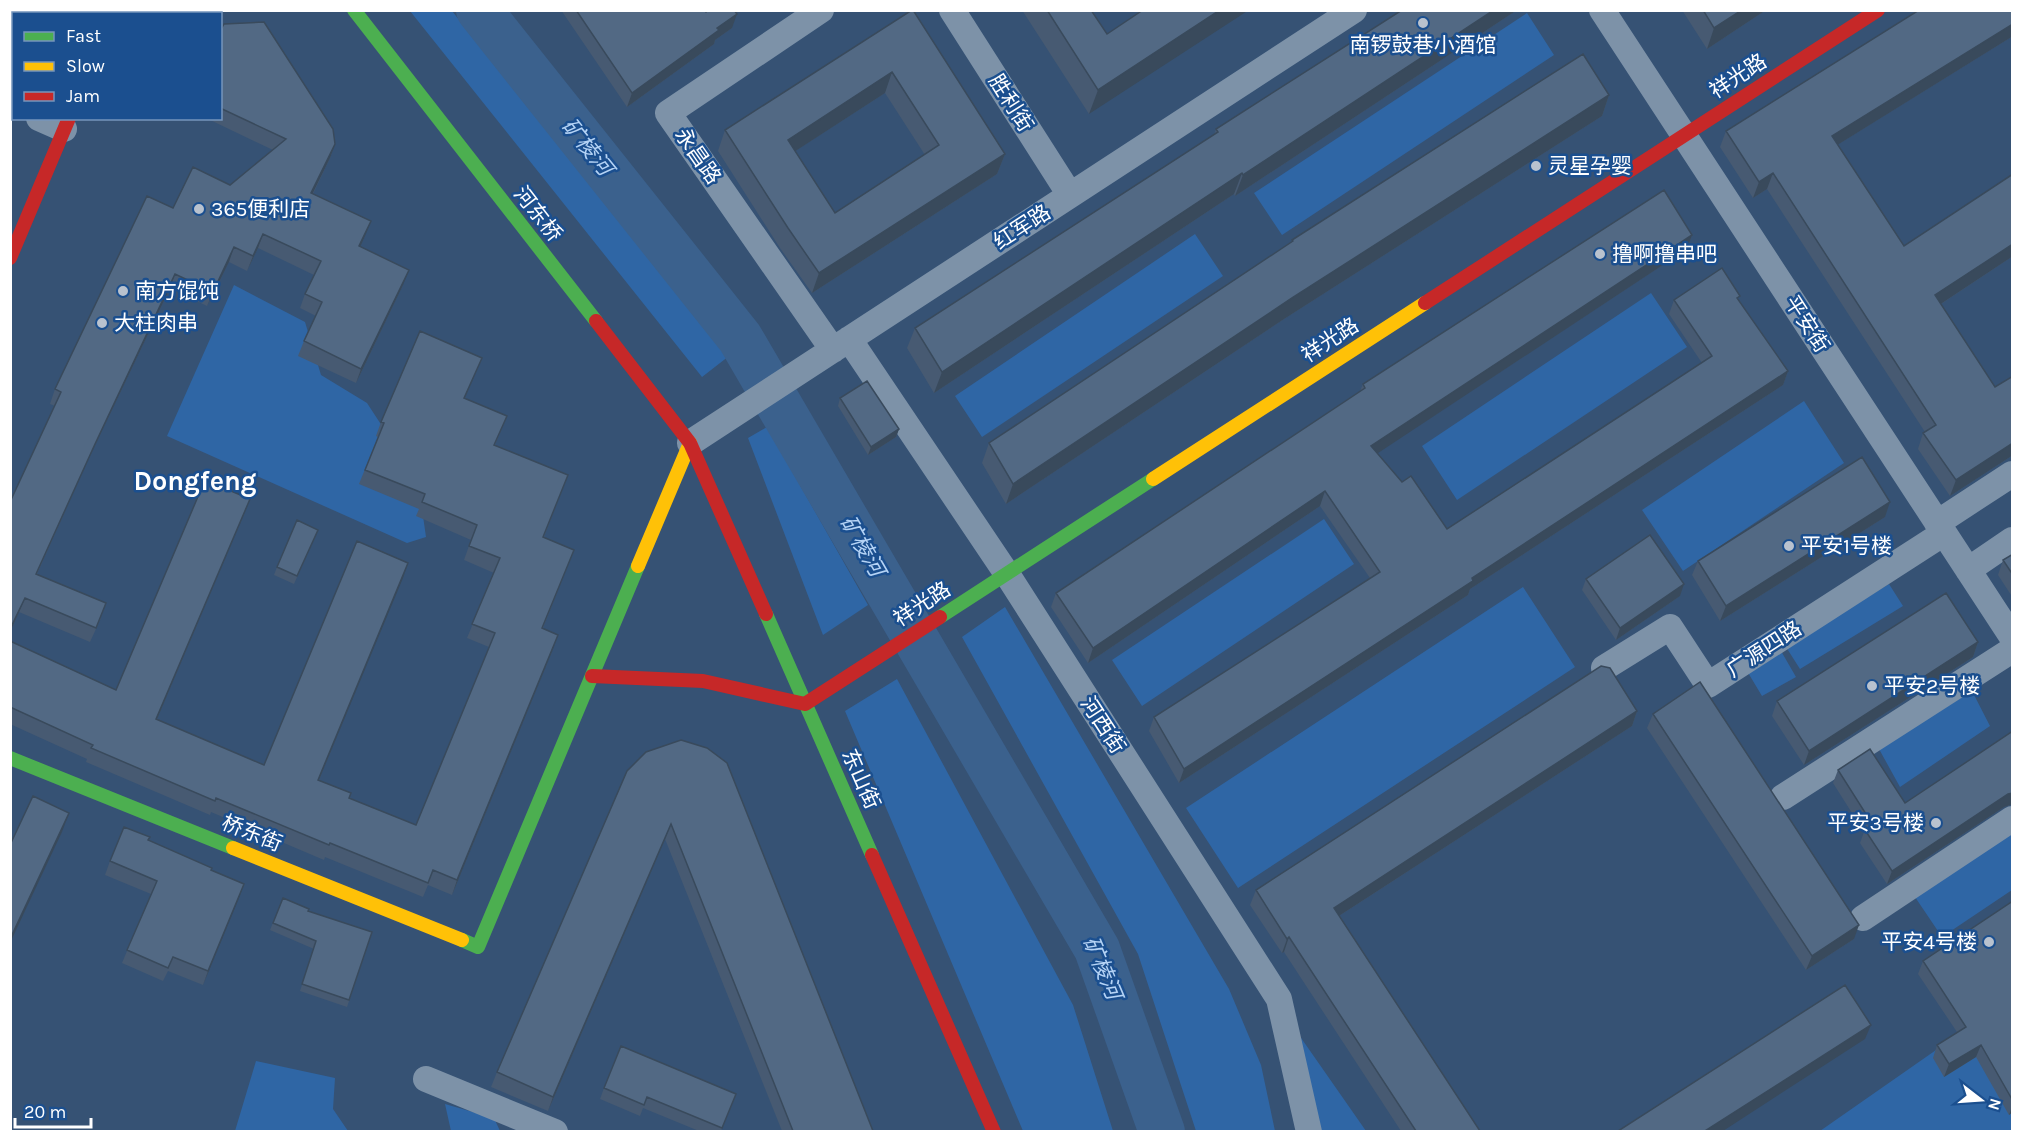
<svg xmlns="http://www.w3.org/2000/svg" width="2023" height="1142" viewBox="0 0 2023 1142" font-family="Karla,'Noto Sans SC',sans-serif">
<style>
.green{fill:#2f66a5}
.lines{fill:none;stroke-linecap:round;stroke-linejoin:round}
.river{stroke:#3b618d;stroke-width:46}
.street{stroke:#7d92a8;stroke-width:26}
.fast{stroke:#4caf50;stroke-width:14}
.slow{stroke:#ffc107;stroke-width:14}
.jam{stroke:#c62828;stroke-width:14}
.wall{fill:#475a72;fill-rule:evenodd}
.shaded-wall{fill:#394a5c}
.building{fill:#526984;stroke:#394a5c;stroke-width:1.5;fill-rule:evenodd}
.poi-dot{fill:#b9c2ce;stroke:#1b4f8f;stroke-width:2}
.labels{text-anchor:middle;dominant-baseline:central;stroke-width:5;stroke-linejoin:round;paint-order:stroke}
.poi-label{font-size:21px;fill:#fff;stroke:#1b4f8f;text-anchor:start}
.street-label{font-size:21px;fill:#fff;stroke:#1b4f8f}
.water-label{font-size:22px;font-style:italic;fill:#b5d3f5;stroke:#1b4f8f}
.district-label{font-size:27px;font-weight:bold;fill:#fff;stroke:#1b4f8f}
</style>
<rect width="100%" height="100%" fill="#365274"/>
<path class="green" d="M410,11H452L729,356L702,377Z
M1527,13L1554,55L1282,235L1254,193Z
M1195,234L1223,276L982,437L955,396Z
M234,285L305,322L321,375L367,403L418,481L426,537L407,543L167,436Z
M1651,293L1687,347L1457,500L1422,446Z
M1804,401L1844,463L1683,571L1642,510Z
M767,427L868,605L823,635L748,438Z
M1324,519L1354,564L1142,706L1112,660Z
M1889,584L1903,606L1800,669L1786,647Z
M1523,587L1575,667L1238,888L1186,808Z
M1005,607L1229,989L1261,1065L1275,1131H1196L1138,954L962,637Z
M1781,651L1796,677L1762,696L1747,671Z
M897,679L1073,1005L1113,1131H1023L845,711Z
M1972,691L1990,726L1900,787L1879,749Z
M2012,832V890L1942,937L1915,897Z
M2012,997V1131H1820Z
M1299,1035L1366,1131H1319Z
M256,1061L335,1078L333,1109L348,1131H235Z
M445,1104L494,1118L500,1131H451Z"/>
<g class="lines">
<path class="river" d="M479,10L740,338L1097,949L1162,1132"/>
<path class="street" d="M821,10L668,113L833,350
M952,10L1070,195
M1602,10L2012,637
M10,106L14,107
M39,118L64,129
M849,339L1007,574L1279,999L1309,1132
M690,443L1354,10
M1937,523L2012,474
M1968,570L2012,540
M1604,668L1670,627L1708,685L1944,533
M1783,797L2012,650
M1863,918L2012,819
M426,1079L555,1132"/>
<path class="fast" d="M354,10L596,321
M106,14L107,10
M766,614L872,855
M940,617L1153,479
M10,758L233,848
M462,940L478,947L638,566"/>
<path class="slow" d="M1153,479L1425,303
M638,566L690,443
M233,848L462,940"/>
<path class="jam" d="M10,258L69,118
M1425,303L1878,10
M596,321L690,443L766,614
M592,676L703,681L805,704L940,617
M872,855L994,1132"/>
</g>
<path class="wall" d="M561,10H704L732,28L715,40L714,44L627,107Z
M912,10L1005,154L997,174L812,293L780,248L718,151L725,130ZM885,93L925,155L835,213L795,151Z
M1022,10H1091L1107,34L1143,10L1089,114Z
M1402,10H1517L1235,196L1234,194L934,393L907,348L915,328L1214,135L1216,129Z
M1682,10H1766L1707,49Z
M2013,10V36L1837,145L1904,246L2013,174V256L1941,304L1995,387L2013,376V455L1950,496L1918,449L1923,433L1925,432L1767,189L1753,198L1720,147L1726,131Z
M220,31L335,144L330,158L313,194L365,236L360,247L403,285L356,383L298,356L304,341L316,316L300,308L305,294L314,275L258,248L247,271L229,262L207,306L170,288L89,458L37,574L101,618L90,642L19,612L10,632V502L55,406L50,404L55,389L173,208L230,185L273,150L206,118H220Z
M1609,95L1602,116L1284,319L1006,504L982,463L989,443L1291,243L1292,240Z
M1692,235L1687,249L1377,453L1402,482L1447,529L1702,363L1669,314L1674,300H1739L1788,371L1783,385L1470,589L1468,595L1179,783L1149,731L1154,717L1370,578L1320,506L1088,663L1051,607L1056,593L1360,391L1363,384Z
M476,372L465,398L507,416L495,445L568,475L544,537L574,550L543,628L553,649L452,895L428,885L423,897L325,857L324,860L211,812L210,815L86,762L87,759L10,724V641L116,690L244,514L157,719L264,765L408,563L319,780L349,798L416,825L489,647L467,638L494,573L464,560L471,540L416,516L419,509L359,484L378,437L376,436L381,422Z
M840,398L899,429L896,437L868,455L838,406Z
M1885,517L1720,621L1692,575L1698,561Z
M315,537L294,584L274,575L277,567Z
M2013,554V598L1998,575L2003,560Z
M1586,579L1680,596L1616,640L1582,590Z
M1978,642L1973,657L1804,765L1772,716L1777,701Z
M1637,711L1632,726L1339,916L1480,1131H1401L1284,952L1282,953L1250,905L1256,890Z
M1653,714L1854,939L1806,970L1647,728Z
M2013,731V804L2004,807L1887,884L1860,843L1864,832L1833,783L1838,770L1905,803Z
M646,752L873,1131H782L665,839L548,1111L491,1087L497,1072Z
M149,840L211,870L244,884L203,985L168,971L163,981L122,963L151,894L105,875L110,861Z
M283,898L308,911L372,932L347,1007L300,991L314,949L270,930Z
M2013,901V1112L2009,1115L1976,1057L1944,1077L1933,1058L1937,1045L1957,1032L1918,974L1923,961Z
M604,1088L732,1105L721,1131H699L643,1108L640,1116L600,1099Z"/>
<path class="shaded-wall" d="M1220,10H1249L1089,114L1098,90Z
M1494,10H1517L1235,196L1243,175Z
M1742,10H1766L1707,49L1714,28Z
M737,14L732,28L715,40L714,44L627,107L632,93L717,28Z
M2013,24V36L1826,152L1832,136Z
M892,72L885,93L780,161L788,140Z
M1609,95L1602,116L1284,319L1006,504L1013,484L1292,298Z
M335,144L330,158L306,207L311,193Z
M1005,154L997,174L812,293L819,273Z
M1242,173L1234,194L934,393L942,372Z
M1773,173L1767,189L1753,198L1759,182Z
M371,221L365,236L354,261L359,246Z
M263,234L258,248L247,271L253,256Z
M1692,235L1687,249L1366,461L1371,446Z
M2013,244V256L1930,311L1935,295Z
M234,247L229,262L207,306L213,292Z
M409,270L403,285L356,383L361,369Z
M175,274L170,288L89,458L30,588L36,574L95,444Z
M482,358L476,372L459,412L464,398Z
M1788,371L1783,385L1470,589L1468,595L1179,783L1184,769L1472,578Z
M899,429L896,437L868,455L871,447Z
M2013,443V455L1950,496L1956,480Z
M1325,491L1320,506L1088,663L1093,648Z
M250,499L244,514L151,733L156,719Z
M1890,502L1885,517L1720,621L1726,606Z
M408,563L403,578L313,794L318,780Z
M1684,584L1680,596L1616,640L1620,628Z
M25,598L19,612L10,632V629Z
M558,635L553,649L452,895L457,880Z
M1978,642L1973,657L1804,765L1809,751Z
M1637,711L1632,726L1328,923L1334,908Z
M2013,793V804L2004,807L1887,884L1892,871L2008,794Z
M69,813L62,832L10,943V939Z
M671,824L665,839L548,1111L553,1097Z
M244,884L239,898L203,985L208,971Z
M1859,925L1854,939L1806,970L1812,956Z
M1289,937L1284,952L1282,953L1287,939Z
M1871,1025L1865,1039L1723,1131H1705Z
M1981,1045L1976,1057L1944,1077L1949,1064Z
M2013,1104V1112L2009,1115Z"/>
<path class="building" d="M10,10H30L29,14H14V50L10,57Z
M576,10H704L706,12L708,10H734L737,14L717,28L719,30L632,93Z
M912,10H913L1005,154L819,273L788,228L725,130ZM892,72L939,145L835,213L788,140Z
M1047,10H1091L1107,34L1143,10H1220L1098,90Z
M1402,10H1494L1243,175L1242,173L942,372L915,328L1218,132L1216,129Z
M1703,10H1742L1714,28Z
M1919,10H2013V24L1832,136L1904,246L2013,174V244L1935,295L1995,387L2013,376V443L1956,480L1923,433L1936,425L1773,173L1759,182L1726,131Z
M264,22L333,129L335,144L311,193L371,221L359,246L409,270L361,369L304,341L322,302L305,294L321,261L263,234L253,256L234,247L213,292L175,274L95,444L36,574L106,603L96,628L25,598L10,629V502L61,392L55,389L147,196L173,208L193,167L230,185L286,139L220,108V31L224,24Z
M1583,54L1609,95L1292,298L1013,484L989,443L1293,241L1292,240Z
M1664,190L1692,235L1371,446L1402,482L1411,476L1447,529L1712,356L1674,300L1722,268L1740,296L1737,298L1788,371L1472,578L1473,581L1184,769L1154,717L1380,572L1325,491L1093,648L1056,593L1365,388L1363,384Z
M420,331L482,358L464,398L507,416L494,445L568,475L543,537L574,550L542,628L558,635L457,880L433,870L428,883L330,843L329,845L216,798L215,801L91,748L93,745L10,707V641L116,690L205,480L250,499L156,719L264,765L357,541L408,563L318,780L351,793L349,798L416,825L495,633L472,624L500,558L469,546L477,525L422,502L425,494L365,470L384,423L381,422Z
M867,381L899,429L871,447L840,398Z
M1862,457L1890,502L1726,606L1698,561Z
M297,520L318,530L297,576L277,567Z
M1650,535L1684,584L1620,628L1586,579Z
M2013,554V575L2003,560Z
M1946,593L1978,642L1809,751L1777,701Z
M1601,666L1610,668L1637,711L1334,908L1480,1131H1416L1289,937L1287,939L1256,890Z
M1700,682L1859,925L1812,956L1653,714Z
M2013,731V793L2008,794L1892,871L1865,830L1873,825L1838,770L1870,749L1905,803Z
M681,740L707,748L727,763L873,1131H793L671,824L553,1097L497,1072L627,771L646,752Z
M33,796L69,813L10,939V845Z
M124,827L150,837L148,840L212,868L211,870L244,884L208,971L173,957L168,968L127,950L157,881L110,861Z
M283,898L309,909L308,911L372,932L349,1000L302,984L316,941L273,923Z
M2013,901V1101L1981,1045L1949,1064L1937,1045L1966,1027L1923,961Z
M1845,985L1871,1025L1705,1131H1618Z
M621,1046L736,1094L722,1128L647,1097L644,1105L604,1088Z"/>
<g class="poi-dot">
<circle cx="1423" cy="23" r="6"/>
<circle cx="1536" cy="166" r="6"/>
<circle cx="199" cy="209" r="6"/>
<circle cx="1600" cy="254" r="6"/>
<circle cx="123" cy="291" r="6"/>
<circle cx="102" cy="323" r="6"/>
<circle cx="1789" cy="546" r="6"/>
<circle cx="1872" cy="686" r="6"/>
<circle cx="1936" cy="823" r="6"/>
<circle cx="1989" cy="942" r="6"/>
</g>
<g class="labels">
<g class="poi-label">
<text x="1423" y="45" text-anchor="middle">南锣鼓巷小酒馆</text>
<text x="1548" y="166">灵星孕婴</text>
<text x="211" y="209">365便利店</text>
<text x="1612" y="254">撸啊撸串吧</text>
<text x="135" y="291">南方馄饨</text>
<text x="114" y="323">大柱肉串</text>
<text x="1801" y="546">平安1号楼</text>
<text x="1884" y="686">平安2号楼</text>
<text x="1924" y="823" text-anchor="end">平安3号楼</text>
<text x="1977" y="942" text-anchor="end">平安4号楼</text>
</g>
<g class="street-label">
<text transform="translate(1738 76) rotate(-33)">祥光路</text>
<text transform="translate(1011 103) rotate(58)">胜利街</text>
<text transform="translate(698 156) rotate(55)">永昌路</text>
<text transform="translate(538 214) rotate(52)">河东桥</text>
<text transform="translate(1022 227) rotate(-33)">红军路</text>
<text transform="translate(1807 324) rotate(57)">平安街</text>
<text transform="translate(1330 340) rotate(-33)">祥光路</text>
<text transform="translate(922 604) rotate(-33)">祥光路</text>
<text transform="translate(1764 649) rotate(-33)">广源四路</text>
<text transform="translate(1103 725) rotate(57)">河西街</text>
<text transform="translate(861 779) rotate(66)">东山街</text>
<text transform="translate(252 833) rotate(22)">桥东街</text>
</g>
<g class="water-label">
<text transform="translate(587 147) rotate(51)">矿棱河</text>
<text transform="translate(862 546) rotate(60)">矿棱河</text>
<text transform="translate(1102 968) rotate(67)">矿棱河</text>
</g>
<g class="district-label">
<text x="195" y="481">Dongfeng</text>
</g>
</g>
<rect width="2023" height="1142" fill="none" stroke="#ffffff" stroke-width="24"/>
<rect x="12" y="12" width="210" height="108" fill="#1b4f8f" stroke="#7695bc" stroke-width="1.5"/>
<rect x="24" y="32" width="30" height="9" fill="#4caf50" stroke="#7695bc" stroke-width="1.5"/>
<text x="66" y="42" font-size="18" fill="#ffffff">Fast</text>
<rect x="24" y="62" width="30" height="9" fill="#ffc107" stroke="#7695bc" stroke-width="1.5"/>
<text x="66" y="72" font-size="18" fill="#ffffff">Slow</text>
<rect x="24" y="92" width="30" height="9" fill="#c62828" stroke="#7695bc" stroke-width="1.5"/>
<text x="66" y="102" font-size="18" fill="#ffffff">Jam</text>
<g transform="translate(1981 1100) rotate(107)" stroke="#1b4f8f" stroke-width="4.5" paint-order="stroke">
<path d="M0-4.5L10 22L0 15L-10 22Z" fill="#ffffff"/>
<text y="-9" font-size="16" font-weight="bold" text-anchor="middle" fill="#ffffff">N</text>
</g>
<path d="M15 1118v9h76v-9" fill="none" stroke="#ffffff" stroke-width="3"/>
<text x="24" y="1118" font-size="18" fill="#ffffff" stroke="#1b4f8f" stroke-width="4.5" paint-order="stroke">20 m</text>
</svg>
